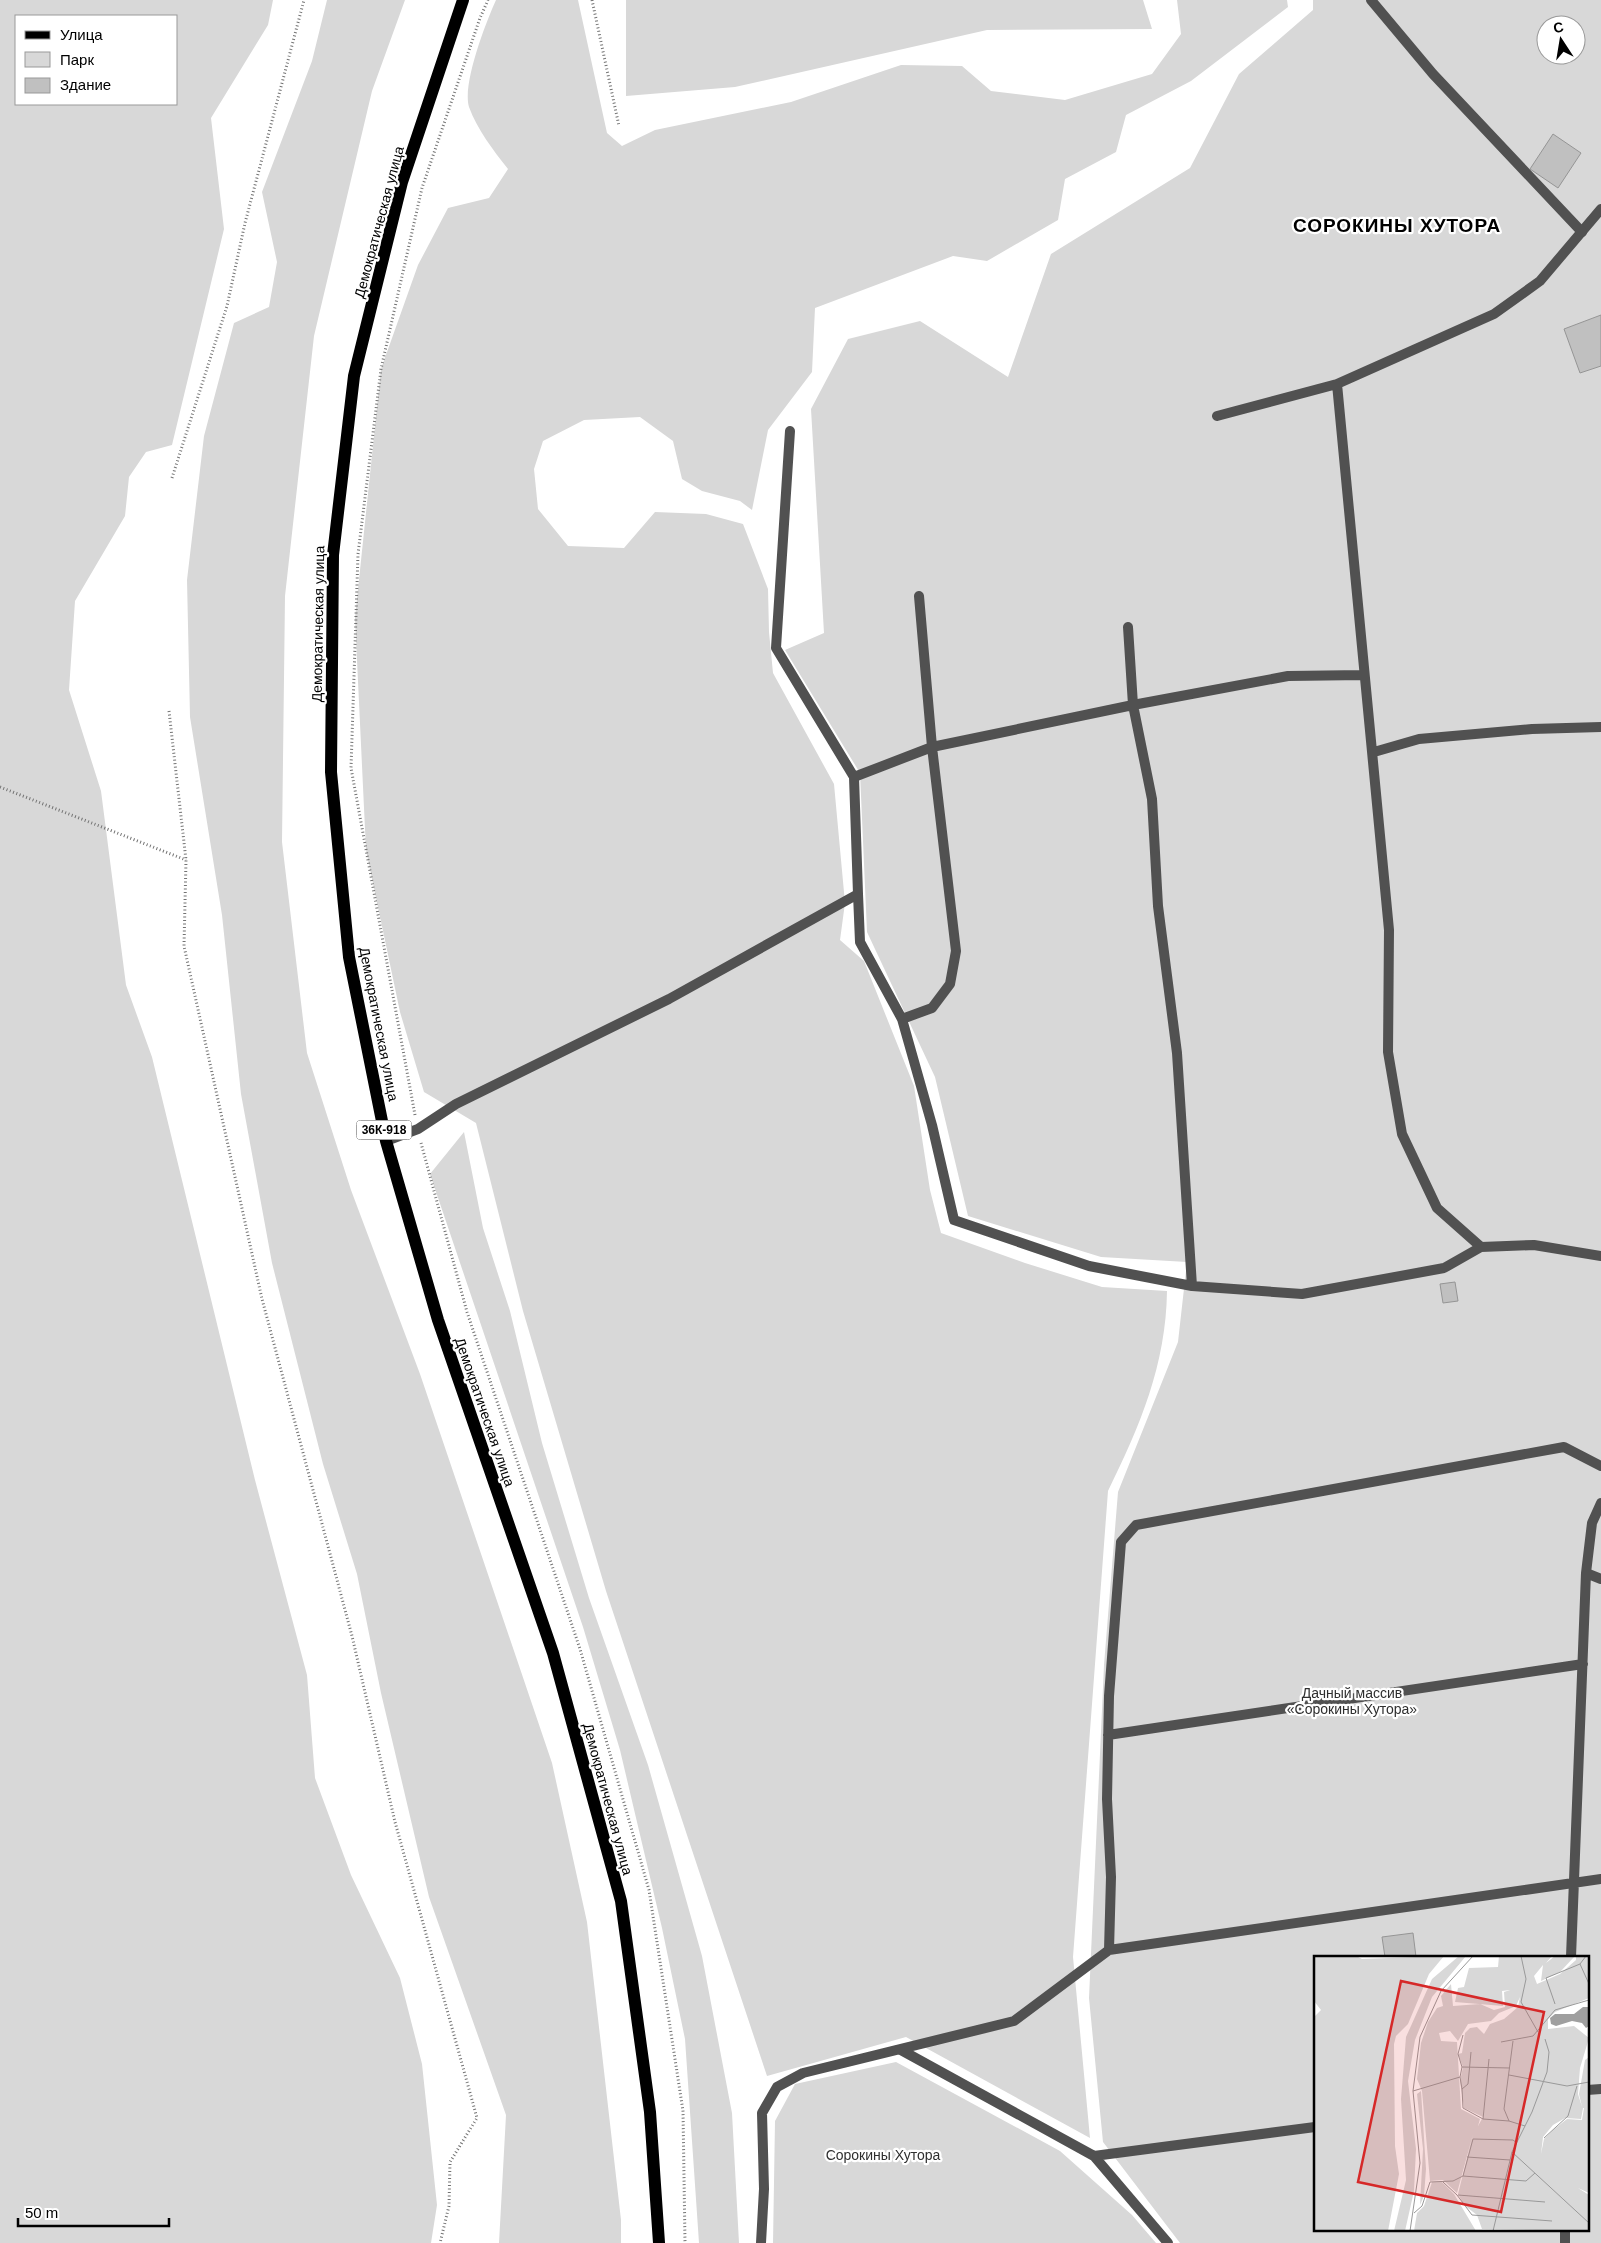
<svg xmlns="http://www.w3.org/2000/svg" width="1601" height="2243" viewBox="0 0 1601 2243" font-family="Helvetica,sans-serif">
<style>
.green{fill:#d8d8d8;fill-rule:evenodd}
.building{fill:#c0c0c0;stroke:#959595}
.lines{fill:none;stroke-linecap:round;stroke-linejoin:round}
.path{stroke:#737373;stroke-width:3;stroke-dasharray:1 2.5;stroke-linecap:butt}
.service{stroke:#515151;stroke-width:10}
.minor{stroke:#515151;stroke-width:10}
.primary{stroke:#000;stroke-width:12}
.labels{text-anchor:middle;dominant-baseline:central;stroke-width:4.5;stroke-linejoin:round;paint-order:stroke}
.shield{fill:#fff;stroke:#4c4c4c;stroke-width:1}
.shield-label{font-size:12px;font-weight:bold;fill:#000}
.street-label{font-size:14px;fill:#000;stroke:#fff}
.park-label{font-size:14px;fill:#2f2f2f;stroke:#fff}
.district-label{font-size:19px;font-weight:bold;letter-spacing:1px;fill:#000;stroke:#fff}
.inset-road{fill:none;stroke:#999;stroke-width:1}
.view{fill:#d62828;fill-opacity:0.15;stroke:#d62828;stroke-width:2.5}
.inset-edge{fill:none;stroke:#000;stroke-width:2.5}
</style>
<rect width="100%" height="100%" fill="#fff"/>
<path class="green" d="M0,0H273L268,25L211,118L224,229L172,445L146,452L129,477L125,516L75,601L69,690L101,791L126,985L152,1057L255,1480L307,1675L315,1778L351,1875L400,1978L422,2064L437,2205L431,2243H0ZM16,16H176V104H16Z
M327,0H405L372,91L314,336L285,596L282,842L307,1053L351,1190L420,1374L552,1763L587,1922L621,2220V2243H499L506,2115L429,1897L381,1693L357,1574L323,1464L272,1263L241,1094L222,915L190,717L187,580L204,436L234,323L269,307L277,262L262,192L312,61Z
M496,0H578L607,133L622,146L655,130L791,102L901,65L962,66L991,91L1065,100L1152,74L1181,34L1177,0H1287L1288,7L1191,81L1126,115L1116,152L1065,179L1058,220L987,261L953,256L815,308L812,372L768,430L752,510L740,501L702,491L682,479L673,441L640,417L584,420L543,441L534,469L538,509L568,546L624,548L655,512L706,514L743,524L768,589L769,632L773,673L834,784L845,903L840,940L864,961L914,1086L930,1190L941,1233L1025,1263L1102,1287L1167,1291C1166,1365 1140,1426 1108,1491L1073,1957L1090,2138L906,2037L767,2076L606,1591L523,1311L476,1123L424,1092L400,1012L366,850L355,618L381,369L418,265L448,208L489,198L508,169C493,150 477,129 469,107C462,84 486,22 496,0Z
M626,0H1143L1152,29L987,30L735,87L626,96Z
M1313,0H1601V2243H1180L1103,2142L1089,1998L1104,1665L1118,1492L1178,1342L1187,1262L1101,1257L968,1216L935,1077L867,932L860,773L785,650L824,633L811,409L848,339L920,321L1008,377L1051,254L1190,168L1239,74L1313,10ZM1546,25H1576V55H1546ZM1315,1957H1587V2229H1315Z
M464,1132L483,1228L510,1311L542,1443L589,1598L648,1765L702,1956L732,2113L739,2243H699L685,2039L662,1928L620,1750L583,1627L430,1174Z
M896,2062L1060,2151L1132,2215L1156,2243H773L775,2121L795,2084Z"/>
<path class="building" d="M1553,134L1581,153L1558,188L1530,169Z
M1601,315V366L1580,373L1564,329Z
M1455,1282L1458,1301L1443,1303L1440,1284Z
M1413,1933L1416,1957H1385L1382,1937Z"/>
<g class="lines">
<path class="path" d="M592,0L619,126
M172,478L227,306L245,223L304,0
M169,711L186,860L184,946L262,1299L352,1636L395,1822L477,2118L450,2162L449,2206L440,2243
M0,787L186,860
M415,1115L351,768L358,554L381,369L422,188L480,18L488,0
M421,1143L467,1312L580,1649L649,1890L683,2111L685,2243"/>
<path class="service" d="M1337,384L1389,930L1388,1052L1402,1134L1437,1208L1481,1247L1534,1245L1601,1256
M1217,416L1337,384L1494,314L1540,281L1601,209
M790,431L776,648L854,777L858,894
M919,596L932,747L956,951L950,984L932,1008L902,1019L932,1125L954,1220L1089,1266L1192,1286
M1128,627L1133,705L1152,799L1158,906L1177,1053L1192,1286L1302,1294L1444,1268L1481,1247
M1374,752L1419,739L1532,729L1601,727
M854,777L932,747L1133,705L1288,676L1364,675
M386,1141L418,1129L456,1104L669,999L858,894L860,942L902,1019
M1586,1573L1601,1579
M1108,1735L1583,1664
M1109,1950L1601,1879
M1571,1957L1586,1573L1592,1523L1601,1503
M901,2050L1094,2156L1168,2243
M1587,2090L1601,2089
M1094,2156L1315,2127
M1565,2229V2243
M761,2243L764,2189L762,2113L777,2087L803,2073L1014,2021L1109,1950L1111,1877L1107,1799L1109,1696L1121,1542L1136,1525L1564,1447L1601,1466"/>
<path class="minor" d="M1371,0L1433,74L1582,232"/>
<path class="primary" d="M463,0L402,182L354,376L333,555L331,772L349,957L386,1141L438,1320L553,1653L621,1901L650,2112L659,2243"/>
</g>
<g class="labels">
<rect class="shield" x="356.5" y="1120.5" width="55" height="19" rx="4"/>
<g class="shield-label">
<text x="384" y="1130">36К-918</text>
</g>
<g class="street-label">
<text transform="translate(379 222) rotate(-75)">Демократическая улица</text>
<text transform="translate(318 624) rotate(-89)">Демократическая улица</text>
<text transform="translate(379 1024) rotate(79)">Демократическая улица</text>
<text transform="translate(485 1412) rotate(71)">Демократическая улица</text>
<text transform="translate(608 1799) rotate(75)">Демократическая улица</text>
</g>
<g class="park-label">
<text x="1352" y="1693">Дачный массив<tspan x="1352" dy="16">«Сорокины Хутора»</tspan></text>
<text x="883" y="2155">Сорокины Хутора</text>
</g>
<g class="district-label">
<text x="1397" y="225">СОРОКИНЫ ХУТОРА</text>
</g>
</g>
<g transform="translate(1314 1956)">
<rect width="275" height="275" fill="#fff"/>
<path d="M0,0H42L48,3L130,0L115,18L94,68L82,80L80,88L81,190L85,218L74,275H0V61L7,54L0,45ZM145,0H152L118,41L101,84L94,125L102,193L100,235L91,275H80L92,224L87,143L92,81L118,23ZM185,0H238L232,7L241,0H261L246,16L227,25L229,9L220,20L223,28L246,18L262,4V0H275V42L241,56L234,63V73L260,70L275,82L266,112L264,138L268,151L265,138L271,104L275,101V237L264,232L275,239V275L168,273L163,259L150,249L144,238L159,178L143,237L129,224L116,225L108,135L103,123L107,87L114,66L123,52L129,50L127,40L137,28L139,50L166,48L180,54L191,51L190,36L196,34L188,35L189,50L141,46L144,32L150,31L155,12L184,11ZM206,41L204,51L190,63L176,68L170,78L163,71L156,72L151,77L148,97L144,98L149,111L146,125L150,152L169,161L164,170L166,163L147,153L143,86L127,85L125,77L136,75L144,85L154,68L177,65L185,57L202,50ZM269,152H270L268,164L253,163L239,174L230,183L227,198L229,181L239,169L251,162L267,163ZM107,135L112,213L110,240L106,249L109,193L103,138ZM118,226H128L140,238L162,275H100L103,257L110,250Z" fill="#d8d8d8" fill-rule="evenodd"/>
<path d="M269,51H275V70L272,72L268,67L258,65L242,70L237,68L236,62L241,58H260Z" fill="#9f9f9f"/>
<path class="inset-road" d="M207,0L212,23L207,46L224,76M266,8L275,28M241,48L232,22L266,8L272,0M199,85L190,153L195,165L211,170M187,86L219,80L241,54L275,44M157,96L154,128L148,133L149,152L169,163M175,103L169,163L195,165M148,111L196,112M195,119L253,130L275,126M146,121L148,111L144,98L149,79M99,135L146,121L148,133M230,182L254,160L263,130M198,196L275,267M153,201L196,204M149,220L212,225L221,217M129,226L143,239L158,259L238,265M144,239L231,246M100,257L108,250L116,226L139,225L149,220L159,183L199,184L203,187M96,275L106,207L99,135L106,81L127,35L159,0M179,275L198,196L218,156L233,116L235,96L231,83"/>
<path class="view" d="M87,25L230,56L187,256L44,226Z"/>
<rect width="275" height="275" class="inset-edge"/>
</g>
<rect x="15" y="15" width="162" height="90" fill="#ffffff" stroke="#999999"/>
<rect x="25" y="31" width="25" height="8" fill="#000000" stroke="#999999"/>
<text x="60" y="40" font-size="15" fill="#000000">Улица</text>
<rect x="25" y="52" width="25" height="15" fill="#d8d8d8" stroke="#999999"/>
<text x="60" y="65" font-size="15" fill="#000000">Парк</text>
<rect x="25" y="78" width="25" height="15" fill="#c0c0c0" stroke="#999999"/>
<text x="60" y="90" font-size="15" fill="#000000">Здание</text>
<g transform="translate(1561 40) rotate(348)"><circle r="24" fill="#ffffff" stroke="#999999"/>
<path d="M0-4L9 19L0 12L-9 19Z" fill="#000000"/>
<text y="-8" font-size="14" font-weight="bold" text-anchor="middle" fill="#000000">С</text>
</g>
<path d="M18 2218v8h151v-8" fill="none" stroke="#000000" stroke-width="2.5"/>
<text x="25" y="2218" font-size="15" fill="#000000" stroke="#ffffff" stroke-width="4" paint-order="stroke">50 m</text>
</svg>
